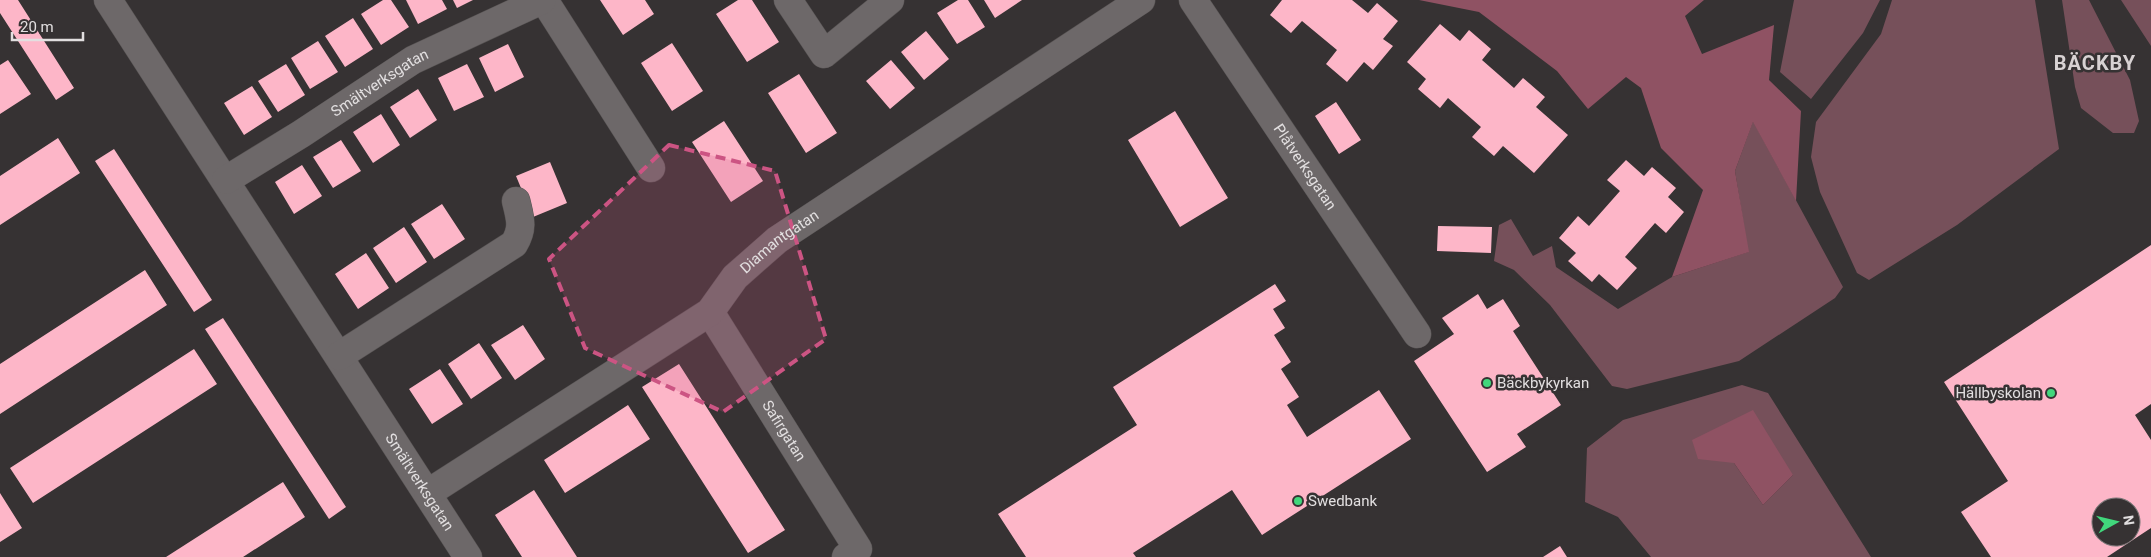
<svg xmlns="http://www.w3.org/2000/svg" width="2151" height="557" viewBox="0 0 2151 557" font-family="Roboto,sans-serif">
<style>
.green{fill:#76505a;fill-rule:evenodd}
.forest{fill:#8f5263}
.building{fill:#fdb6c8;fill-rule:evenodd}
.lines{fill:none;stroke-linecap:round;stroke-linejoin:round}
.minor-casing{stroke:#555151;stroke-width:29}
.minor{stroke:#6d6869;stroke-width:28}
.marked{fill:#cc5483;fill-opacity:0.2;stroke:#cc5483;stroke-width:4;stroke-dasharray:10 6;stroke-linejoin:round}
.poi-dot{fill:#41d77c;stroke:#363233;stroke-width:2}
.labels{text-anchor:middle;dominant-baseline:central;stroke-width:5;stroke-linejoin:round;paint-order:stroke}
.street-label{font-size:15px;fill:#e2dfe0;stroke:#363233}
.poi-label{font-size:15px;fill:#e2dfe0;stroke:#363233;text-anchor:start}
.district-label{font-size:20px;font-weight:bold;letter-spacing:1px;fill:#d8d2d3;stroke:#363233}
</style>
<rect width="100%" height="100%" fill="#363233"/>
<path class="green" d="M1794,0H1880L1863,33L1811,99L1780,72Z
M1892,0H2035L2059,149L1957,225L1869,280L1857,273L1820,192L1811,157L1816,122L1881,34Z
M2062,0H2089L2130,80L2139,121L2134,133H2113L2081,108L2075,87Z
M2121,0H2151V46Z
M1753,121L1843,287L1835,298L1739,361L1627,389L1612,386L1550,305L1514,270L1494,261L1499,225L1511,219L1533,256L1552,246L1556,267L1618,309L1672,277L1748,252L1735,171Z
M1742,385L1768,393L1871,557H1651L1618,517L1585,502L1587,448L1623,420ZM1734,463L1793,475L1763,505Z"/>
<path class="forest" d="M1419,0H1704L1685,16L1702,54L1774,25L1769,80L1801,111L1796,201L1753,122L1735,171L1749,252L1672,277L1703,190L1661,148L1641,88L1626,77L1588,109L1557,71L1479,12Z
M1753,410L1793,475L1763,505L1734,463L1698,459L1692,440Z"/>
<path class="building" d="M0,0H18L74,88L56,100L0,13Z
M383,0H391L409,27L381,45L361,14Z
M406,0H442L447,9L418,24Z
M453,0H473L457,8Z
M600,0H645L654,14L623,35Z
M738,0H752L779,42L747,62L716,14Z
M958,0H968L985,27L957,44L937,13Z
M984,0H1022L995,18Z
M1282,0H1352L1368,13L1377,3L1398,21L1383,39L1393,46L1373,70L1364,62L1347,82L1326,64L1337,50L1302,21L1291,33L1270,15Z
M353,18L373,49L345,67L325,36Z
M1440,24L1460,41L1469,30L1491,49L1482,60L1514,88L1523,78L1545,97L1536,107L1568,135L1534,173L1503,146L1494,156L1472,137L1481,127L1448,98L1440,108L1418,89L1426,79L1407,62Z
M926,31L949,59L924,80L901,52Z
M318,41L338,72L310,89L291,58Z
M672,43L703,91L672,111L641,63Z
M508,44L524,77L495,92L479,58Z
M8,60L31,94L0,114V65Z
M891,60L915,88L890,109L866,81Z
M286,64L305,95L278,112L258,81Z
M467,64L484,97L454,111L438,78Z
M799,74L837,133L806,153L768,93Z
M252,86L272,117L244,135L224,103Z
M418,89L437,120L410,138L390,107Z
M1336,102L1361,140L1339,154L1315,116Z
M1175,111L1228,198L1180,227L1128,140Z
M381,114L400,145L373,163L353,132Z
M724,121L763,181L731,202L692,142Z
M58,138L80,173L0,225V176Z
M341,140L361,171L333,188L313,157Z
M114,149L212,300L194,312L95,161Z
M1626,160L1644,176L1652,167L1676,188L1668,197L1684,212L1666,233L1655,223L1625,257L1637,268L1617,290L1599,274L1592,282L1568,261L1576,253L1559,238L1578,216L1589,226L1620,191L1607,180Z
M550,162L567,203L533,217L516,176Z
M302,165L322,196L294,214L275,182Z
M442,204L465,239L434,259L411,224Z
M1438,226L1492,227L1491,253L1437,251Z
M404,227L427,262L396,283L373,248Z
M2151,245V404L2135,415L2151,440V528L2107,557H1991L1961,512L2008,481L1944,382ZM2101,507H2131V537H2101Z
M366,253L389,288L358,309L335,274Z
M145,270L167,305L0,414V364Z
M1275,284L1286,301L1273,309L1285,328L1274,335L1291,362L1281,369L1299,397L1287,405L1307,437L1379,390L1411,439L1262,535L1232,490L1133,553L1136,557H1026L998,514L1137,425L1113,387Z
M1478,294L1487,309L1503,299L1520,326L1513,331L1561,405L1517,434L1526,447L1487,472L1414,361L1454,334L1442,318Z
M223,318L346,507L329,519L205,329Z
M523,325L545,359L515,380L491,345Z
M479,343L502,378L471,399L448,364Z
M194,349L217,384L33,503L10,468Z
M679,364L785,530L748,553L642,387Z
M440,369L463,404L432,424L409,389Z
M628,405L650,439L565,493L544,460Z
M283,482L305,517L243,557H166Z
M534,490L577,557H522L495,515Z
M0,493L22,528L0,542Z
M1560,546L1567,557H1543Z"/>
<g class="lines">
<g class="minor-casing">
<g id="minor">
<path id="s1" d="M108,0L468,557"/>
<path d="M544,0L651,168"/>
<path d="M788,0L824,54L890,0"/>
<path id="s2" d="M1193,0L1417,334"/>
<path id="s3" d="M226,180L301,134L413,60L542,0"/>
<path id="s4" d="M710,312L858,549L846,557"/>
<path d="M339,356L514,244C524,228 520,218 516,201"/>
<path id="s5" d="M428,493L710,312L735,277L777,240L1141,0"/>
</g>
</g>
<use href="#minor" class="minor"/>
</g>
<path class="marked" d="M669,145L775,171L826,339L723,412L585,348L549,259Z"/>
<g class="poi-dot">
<circle cx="1487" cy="383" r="5"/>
<circle cx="2051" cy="393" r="5"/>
<circle cx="1298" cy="501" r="5"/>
</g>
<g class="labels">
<g class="street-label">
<text stroke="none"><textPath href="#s3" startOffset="182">Smältverksgatan</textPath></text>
<text stroke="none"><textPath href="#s2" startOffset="201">Plåtverksgatan</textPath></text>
<text stroke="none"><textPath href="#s5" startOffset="435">Diamantgatan</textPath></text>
<text stroke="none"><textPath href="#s4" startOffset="140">Safirgatan</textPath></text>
<text stroke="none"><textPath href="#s1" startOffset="574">Smältverksgatan</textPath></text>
</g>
<g class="poi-label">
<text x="1497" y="383">Bäckbykyrkan</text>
<text x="2041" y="393" text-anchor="end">Hällbyskolan</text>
<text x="1308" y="501">Swedbank</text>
</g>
<g class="district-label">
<text x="2095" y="63">BÄCKBY</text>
</g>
</g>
<g transform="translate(2116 522) rotate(82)"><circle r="24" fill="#363233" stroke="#7b7778"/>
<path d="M0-4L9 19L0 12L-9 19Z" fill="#41d77c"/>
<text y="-8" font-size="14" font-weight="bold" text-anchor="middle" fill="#e2dfe0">N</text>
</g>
<path d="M12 32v8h71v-8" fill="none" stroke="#e2dfe0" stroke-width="2.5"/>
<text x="20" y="32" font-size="15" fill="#e2dfe0" stroke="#363233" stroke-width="4" paint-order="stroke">20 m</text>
</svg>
